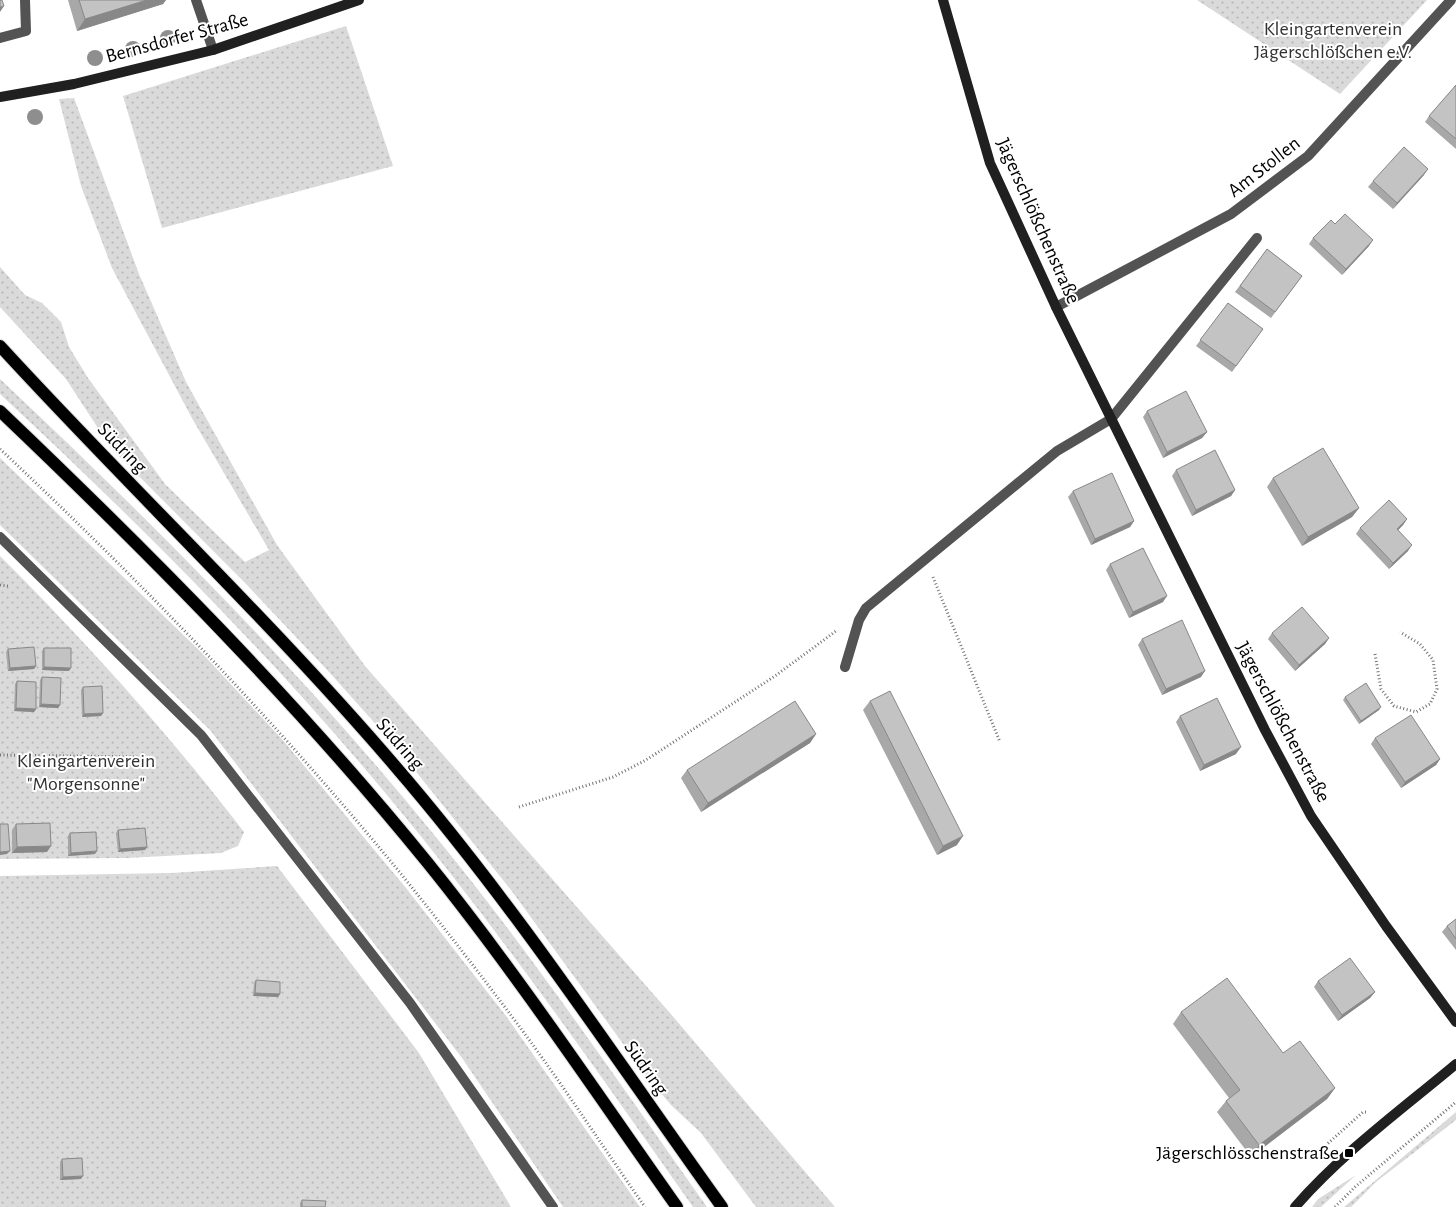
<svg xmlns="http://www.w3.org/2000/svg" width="1456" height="1207" viewBox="0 0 1456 1207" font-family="'Alegreya Sans',sans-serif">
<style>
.grass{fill:url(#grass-dots)}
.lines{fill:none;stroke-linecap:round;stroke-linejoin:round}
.primary-casing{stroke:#dbdbdb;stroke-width:14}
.path{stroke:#757575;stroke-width:3;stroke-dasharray:1 2.5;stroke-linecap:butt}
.lane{stroke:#535353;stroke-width:10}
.street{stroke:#535353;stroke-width:10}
.secondary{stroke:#202020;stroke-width:10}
.primary{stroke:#000;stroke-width:12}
.tree{fill:#8e8e8e}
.wall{fill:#a8a8a8}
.shaded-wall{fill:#888}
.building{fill:#c3c3c3;stroke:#888}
.poi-dot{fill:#000;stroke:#fff;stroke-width:2}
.labels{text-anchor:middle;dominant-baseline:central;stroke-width:4;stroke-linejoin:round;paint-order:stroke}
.park-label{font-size:20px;fill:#313131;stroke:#fff}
.street-label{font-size:20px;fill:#000;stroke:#fff}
.poi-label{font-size:20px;fill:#000;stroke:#fff;text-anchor:end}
</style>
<defs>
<pattern id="grass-dots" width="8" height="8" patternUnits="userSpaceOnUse" patternTransform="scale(1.25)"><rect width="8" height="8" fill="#dadada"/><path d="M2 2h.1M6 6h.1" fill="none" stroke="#b9b9b9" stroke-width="1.8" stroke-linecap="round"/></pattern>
</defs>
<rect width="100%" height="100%" fill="#fff"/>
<path class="grass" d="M1197,0H1427L1340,94Z
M346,26L393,166L162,228L123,96Z
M74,98L139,274L186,382L277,545L365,666L670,1013L835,1207H756L701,1133L671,1105L648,1078L511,890L397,748L329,672L247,585L111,448L66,379L0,307V267L25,295L42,303L61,322L69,347L88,378L165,484L245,562L269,550L193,420L112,268L81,186L59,99Z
M0,379C152,522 299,669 431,831C530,951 617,1080 707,1207H693C596,1069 500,931 392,801C272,656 138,522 0,394Z
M0,458L200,651L281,738L406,888L506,1016L640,1207H563L462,1058L210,730L0,525Z
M0,556C87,643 169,734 244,832L238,846L221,853L127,858L0,859Z
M277,866L419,1053L511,1207H0V876L172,873Z
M1456,1112V1120L1376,1182L1351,1207H1344Z
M1356,1175L1321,1207H1312L1318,1199Z"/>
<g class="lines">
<g class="primary-casing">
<path id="primary" d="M0,346C130,488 270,620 395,766C515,905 615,1058 722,1207
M0,411C150,554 296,701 427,862C516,972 595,1091 677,1207"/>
</g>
<path class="path" d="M0,449C143,583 278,724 402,875C442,925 481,975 519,1026C563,1085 603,1147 645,1207
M933,577L1000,742
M0,585L8,586
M1375,654L1381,689L1394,706L1416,712L1430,704L1437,689L1433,660L1420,644L1400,632
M0,755L142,757
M519,807L613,777L646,760L775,676L836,631
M1316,1159V1154L1363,1112H1368
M1335,1207L1355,1187L1456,1102"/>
<path class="lane" d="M196,0L213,50
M0,38L26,31L25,0
M0,537L201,735L410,1003L553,1207
M845,667L859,620L866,608L1057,451L1111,419L1257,238"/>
<path class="street" d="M1056,307L1231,214L1308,156L1451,0"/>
<path class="secondary" d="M943,0L990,163L1056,307L1265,730L1311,816L1386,926L1456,1022
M0,97L74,84L213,50L359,0
M1295,1207C1342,1153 1401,1110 1456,1064"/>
<use href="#primary" class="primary"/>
</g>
<g class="tree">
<circle cx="168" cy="38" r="8"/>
<circle cx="133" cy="49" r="8"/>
<circle cx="95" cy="58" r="8"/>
<circle cx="35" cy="117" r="8"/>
</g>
<path class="wall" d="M68,0H166L163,4L77,31Z
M1456,85V149L1425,122L1429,116Z
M1424,175L1393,209L1368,187L1373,181Z
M1335,224L1369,246L1342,275L1309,244L1313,238Z
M1267,249L1302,276L1271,318L1235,292Z
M1228,303L1263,329L1232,372L1196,346Z
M1147,411L1207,432L1202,438L1163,458L1143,417Z
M1176,470L1235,490L1231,496L1192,516L1172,476Z
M1273,478L1359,508L1352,517L1302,546L1267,487Z
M1073,491L1134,521L1130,527L1091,545L1068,497Z
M1407,519L1403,525L1398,530L1408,551L1389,569L1356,534L1360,528Z
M1110,564L1163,602L1129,618L1106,570Z
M1272,633L1329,638L1325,644L1295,671L1268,639Z
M1142,639L1201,677L1162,695L1138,645Z
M44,648L69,671L42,670V651Z
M8,649L36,666L34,669L8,671L6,652Z
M42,677L60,705L58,708L39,707L40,680Z
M17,681L36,709L34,712L14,711L15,684Z
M83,687L103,713L101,716L82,717L81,690Z
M1345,697L1379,710L1359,724L1343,700Z
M870,701L957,845L937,855L863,710Z
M1180,716L1236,754L1200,771L1176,722Z
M816,734L810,743L701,812L681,778L687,770Z
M1375,738L1440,759L1436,765L1401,788L1371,744Z
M16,824L47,852L12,853V830Z
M118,830L147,847L145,850L118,852L116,833Z
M70,833L95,854L68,856V836Z
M1456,919V950L1442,932L1447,926Z
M256,980L280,994L278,997L253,996L254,983Z
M1318,981L1375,992L1370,998L1338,1021L1314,987Z
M1181,1012L1335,1088L1327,1099L1251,1157L1217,1112L1226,1101L1229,1098L1173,1024Z
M62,1159L81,1179L60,1180V1162Z
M302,1200L325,1207H300V1203Z"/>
<path class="shaded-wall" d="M147,0H166L163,4L77,31L85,19Z
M4,6L0,12V7Z
M1428,169L1424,175L1393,209L1397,203Z
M1373,240L1369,246L1342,275L1346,269Z
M1207,432L1202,438L1163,458L1167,452Z
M1235,490L1231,496L1192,516L1196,510Z
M1359,508L1352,517L1302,546L1308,537Z
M1407,519L1403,525L1393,535L1397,529Z
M1134,521L1130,527L1091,545L1095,539Z
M1412,545L1408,551L1389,569L1393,563Z
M1167,596L1163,602L1129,618L1133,612Z
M1329,638L1325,644L1295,671L1299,665Z
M36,666L34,669L8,671L10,668Z
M44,667L71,668L69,671L42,670Z
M1205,671L1201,677L1162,695L1166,689Z
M41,704L60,705L58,708L39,707Z
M1381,707L1379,710L1359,724L1361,721Z
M16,708L36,709L34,712L14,711Z
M103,713L101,716L82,717L84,714Z
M816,734L810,743L701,812L708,803Z
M1241,747L1236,754L1200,771L1204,765Z
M1440,759L1436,765L1401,788L1405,782Z
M963,836L957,845L937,855L943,846Z
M51,846L47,852L12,853L17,847Z
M147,847L145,850L118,852L120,849Z
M10,851L7,854L0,855V852Z
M97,851L95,854L68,856L71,853Z
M1375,992L1370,998L1338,1021L1342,1015Z
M255,993L280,994L278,997L253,996Z
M1335,1088L1327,1099L1251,1157L1259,1145Z
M83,1176L81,1179L60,1180L63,1177Z"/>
<path class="building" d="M0,0H2L4,6L0,7Z
M79,0H147L85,19Z
M1456,85V139L1429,116Z
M1404,147L1428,169L1397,203L1373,181Z
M1345,214L1373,240L1346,269L1313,238L1331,220L1335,224Z
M1267,249L1302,276L1275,312L1240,286Z
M1228,303L1263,329L1236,366L1200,340Z
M1186,391L1207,432L1167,452L1147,411Z
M1323,448L1359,508L1308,537L1273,478Z
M1215,450L1235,490L1196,510L1176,470Z
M1112,473L1134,521L1095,539L1073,491Z
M1389,500L1407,519L1397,529L1412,545L1393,563L1360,528Z
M1143,548L1167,596L1133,612L1110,564Z
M1302,607L1329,638L1299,665L1272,633Z
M1182,620L1205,671L1166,689L1142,639Z
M34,647L36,666L10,668L8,649Z
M44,648H71V668L44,667Z
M42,677L61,678L60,705L41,704Z
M17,681L36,682V709L16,708Z
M1366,683L1381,707L1361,721L1345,697Z
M102,686L103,713L84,714L83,687Z
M890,691L963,836L943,846L870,701Z
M1217,698L1241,747L1204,765L1180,716Z
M795,701L816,734L708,803L687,770Z
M1411,715L1440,759L1405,782L1375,738Z
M50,823L51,846L17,847L16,824Z
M0,824H8L10,851L0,852Z
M145,828L147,847L120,849L118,830Z
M96,832L97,851L71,853L70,833Z
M1456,919V939L1447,926Z
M1350,958L1375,992L1342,1015L1318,981Z
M1227,978L1283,1053L1300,1041L1335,1088L1259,1145L1226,1101L1240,1090L1181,1012Z
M256,980L280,982V994L255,993Z
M82,1158L83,1176L63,1177L62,1159Z
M302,1200L326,1201L325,1207H302Z"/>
<rect class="poi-dot" x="1344" y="1148" width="10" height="10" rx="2.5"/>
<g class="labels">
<g class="park-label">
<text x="1333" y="29">Kleingartenverein<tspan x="1333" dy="23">Jägerschlößchen e.V.</tspan></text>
<text x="86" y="761">Kleingartenverein<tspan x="86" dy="23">"Morgensonne"</tspan></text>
</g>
<g class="street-label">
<text transform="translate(177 38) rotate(-15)">Bernsdorfer Straße</text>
<text transform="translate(1264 167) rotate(-38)">Am Stollen</text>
<text transform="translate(1038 221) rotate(66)">Jägerschlößchenstraße</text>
<text transform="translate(122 448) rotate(46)">Südring</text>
<text transform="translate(1283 722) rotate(62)">Jägerschlößchenstraße</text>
<text transform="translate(400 744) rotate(49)">Südring</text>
<text transform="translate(646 1068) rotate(55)">Südring</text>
</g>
<g class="poi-label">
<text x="1339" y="1153">Jägerschlösschenstraße</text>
</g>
</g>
</svg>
